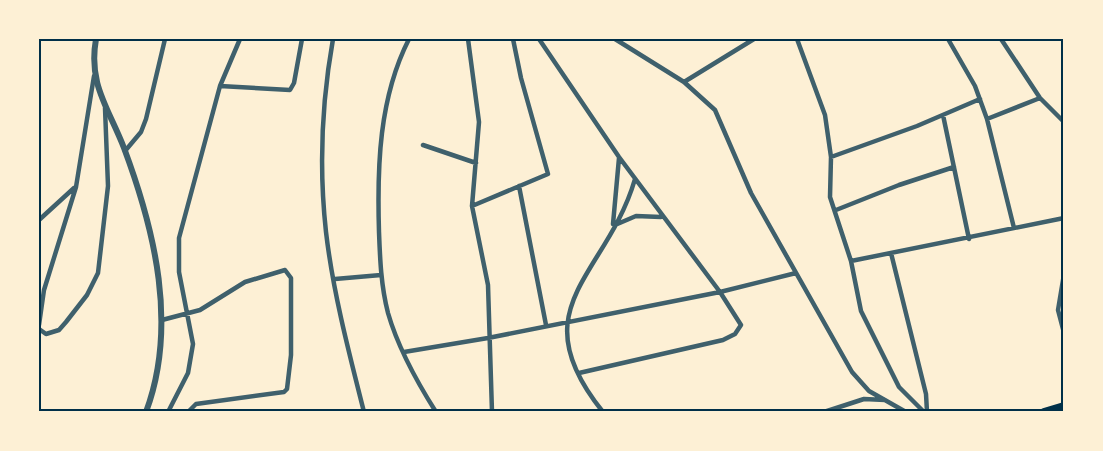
<svg xmlns="http://www.w3.org/2000/svg" width="1103" height="451" viewBox="0 0 1103 451" font-family="'Roboto Condensed',sans-serif">
<style>
.lines{fill:none;stroke-linecap:round;stroke-linejoin:round}
.minor{stroke:#3f606c;stroke-width:4.5}
.tertiary{stroke:#3f606c;stroke-width:6}
.primary{stroke:#003049;stroke-width:8}
.neatline{fill:none;stroke:#003049;stroke-width:2}
</style>
<rect width="100%" height="100%" fill="#fdf0d5"/>
<g class="lines">
<path class="minor" d="M333,39C322,101 319,169 326,232C333,292 349,353 364,412
M409,39C379,98 377,166 379,232C380,259 381,286 388,313C398,348 417,382 436,412
M468,39L479,122L472,206L488,285L492,412
M539,39L619,157L720,292L741,325L735,334L723,340L579,373
M615,39L684,82L715,110L751,193L852,372L869,391L906,412
M797,39L825,115L831,157L830,197L851,261L861,311L899,387L924,412
M948,39L975,86L987,119L1014,228
M1001,39L1040,98L1064,122
M684,82L754,39
M220,86L290,90L294,83L302,39
M943,115L969,239
M987,119L1040,98
M423,145L476,163
M125,151L141,132L146,119L165,39
M831,157L917,126L980,99
M519,186L546,325
M472,206L548,174L521,78L513,39
M836,210L899,185L954,167
M39,220L74,188
M613,224L619,158
M615,225L636,216L661,217
M891,253L926,394L927,412
M851,261L1064,218
M1064,274L1058,310L1064,333
M335,279L381,275
M162,320L200,310L245,282L285,270L291,278V355L287,389L284,392L196,404L188,412
M39,325L44,290L76,187L94,76
M39,329L46,334L59,330L66,322L87,295L98,273L108,186L105,108
M404,352L488,338L720,292L796,273
M168,412L188,373L193,344L179,272V238L220,86L240,39
M603,412C518,307 607,276 635,179
M824,412L864,399L885,400"/>
<path class="tertiary" d="M96,39C88,84 108,107 124,148C155,231 178,326 146,412"/>
<path class="primary" d="M1044,412L1064,406"/>
</g>
<rect width="1103" height="451" fill="none" stroke="#fdf0d5" stroke-width="81"/>
<rect x="40" y="40" width="1022" height="370" class="neatline"/>
</svg>
